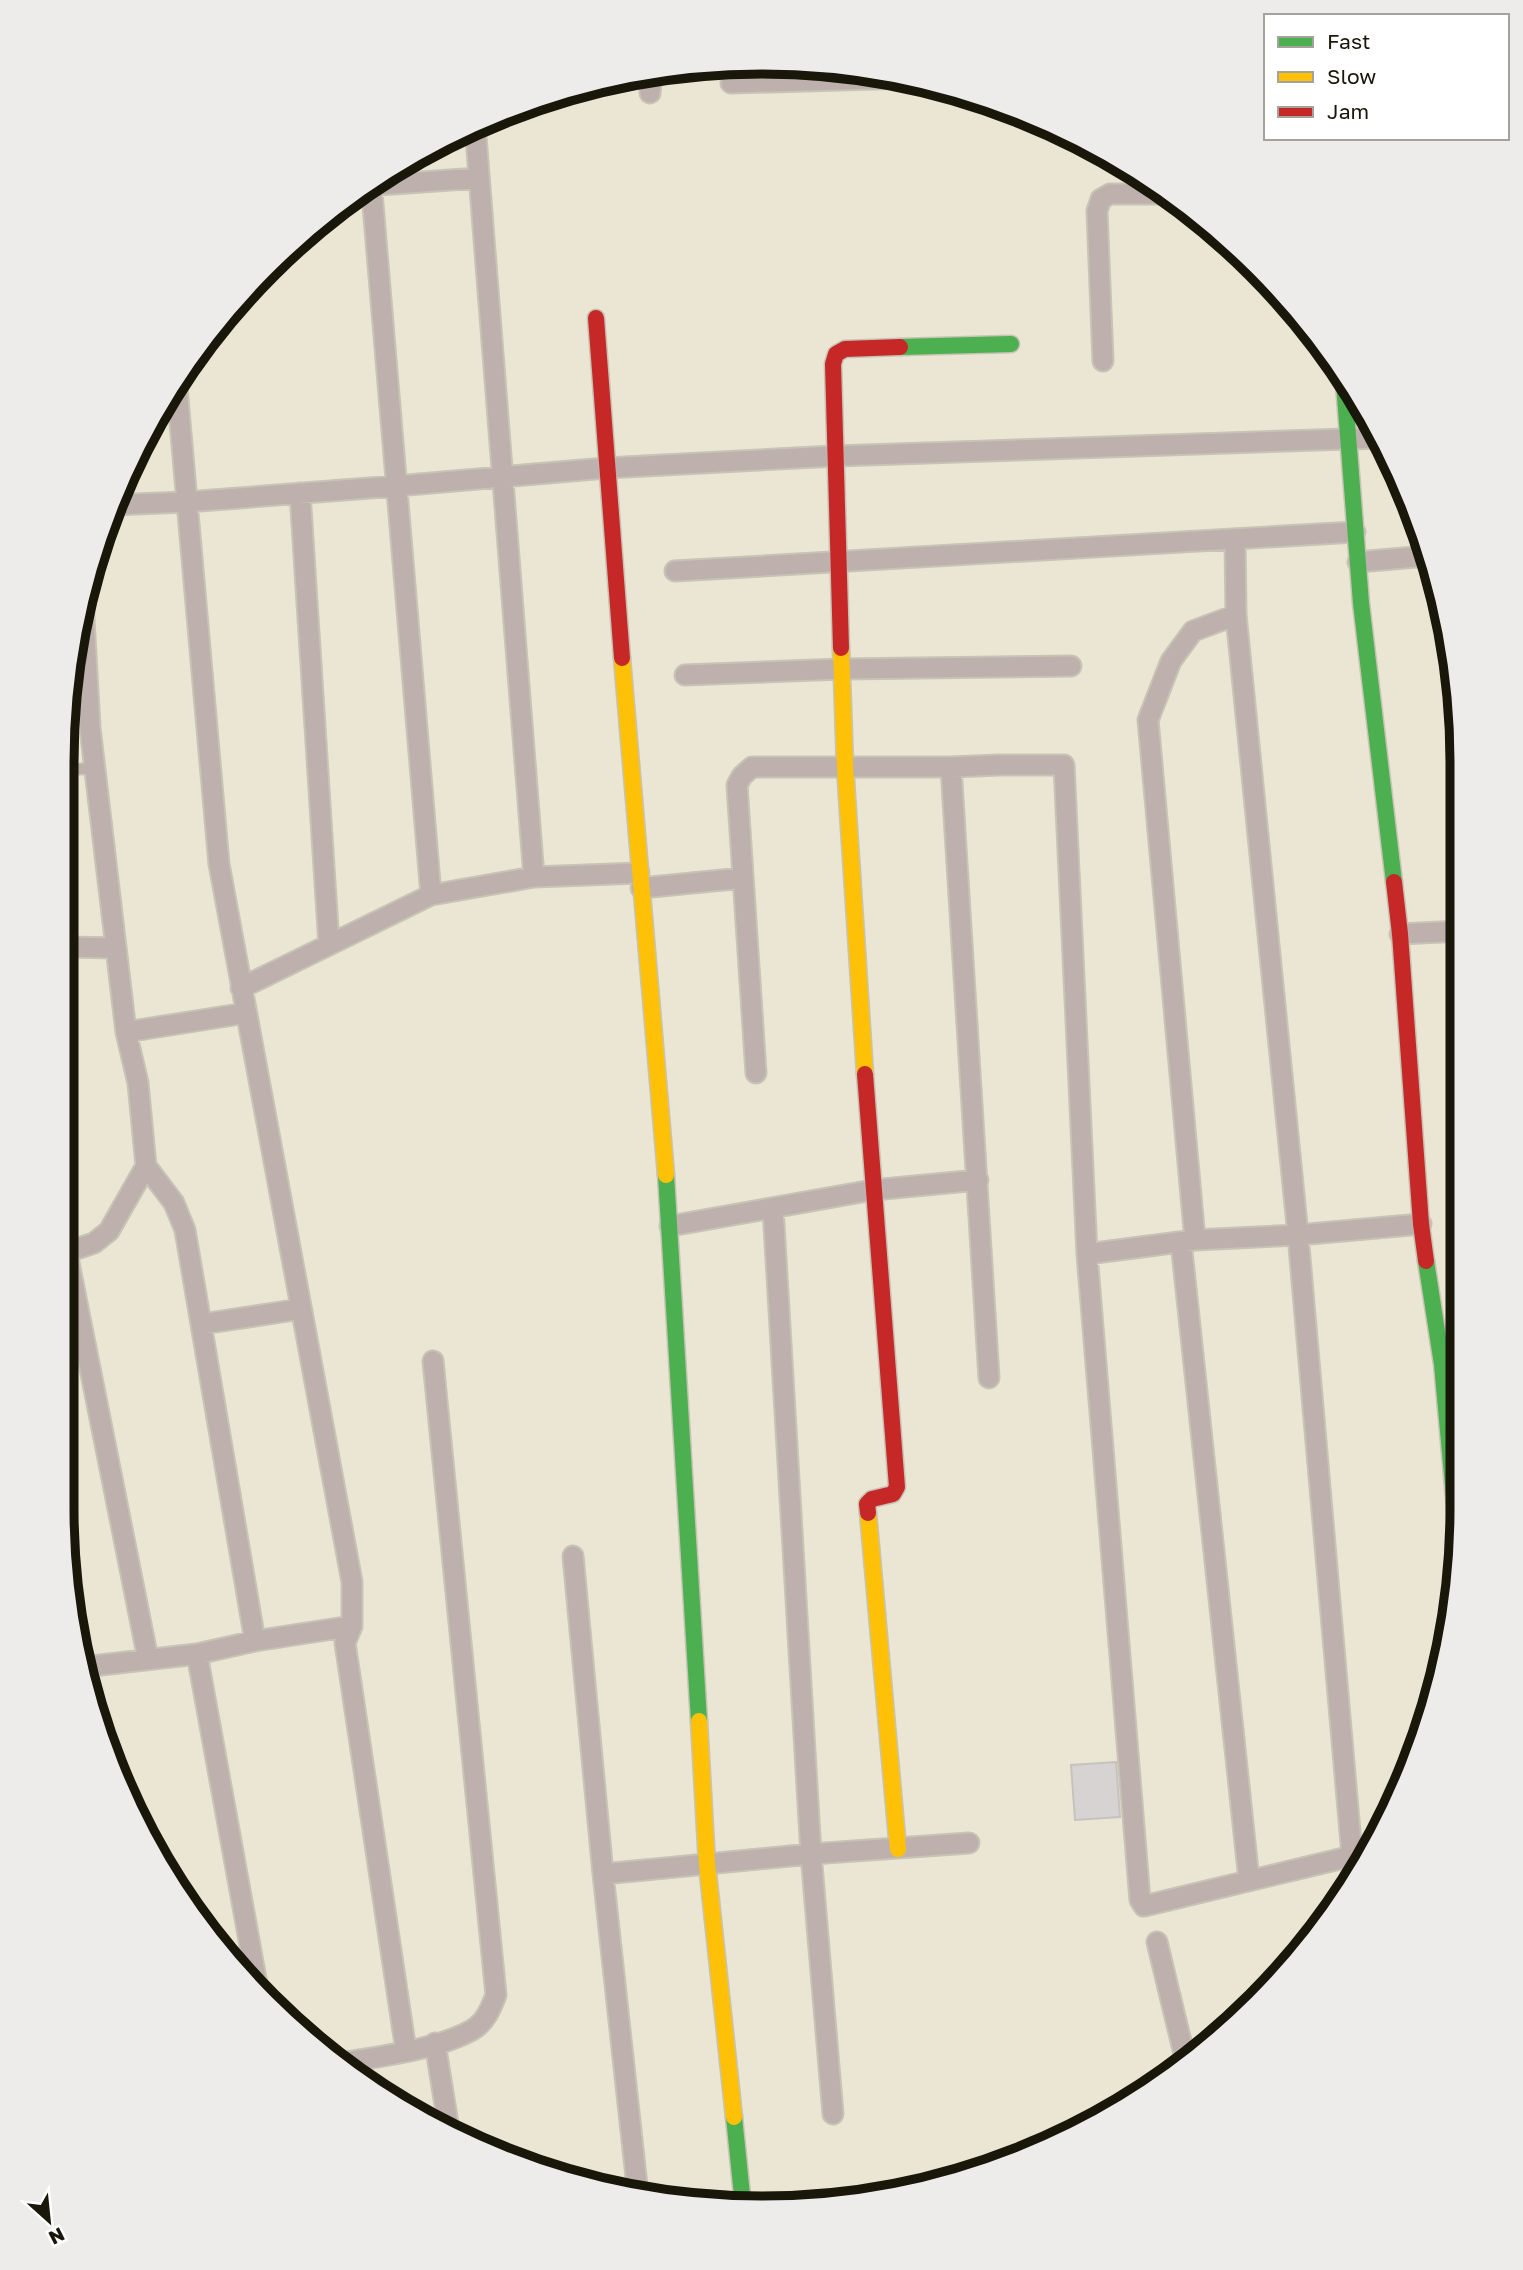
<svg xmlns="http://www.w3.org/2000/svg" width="1523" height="2270" viewBox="0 0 1523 2270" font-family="'Golos Text',sans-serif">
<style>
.building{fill:#d8d3d3;stroke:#c5c2bf;stroke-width:2}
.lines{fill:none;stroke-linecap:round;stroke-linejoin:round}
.lane-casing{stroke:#c7c3b5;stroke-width:13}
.street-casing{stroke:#c7c3b5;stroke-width:23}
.fast-casing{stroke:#c7c3b5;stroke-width:19}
.slow-casing{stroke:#c7c3b5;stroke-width:19}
.jam-casing{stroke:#c7c3b5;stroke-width:19}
.lane{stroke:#bdb0ad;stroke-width:10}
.street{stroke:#bdb0ad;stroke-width:19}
.fast{stroke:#4caf50;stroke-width:16}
.slow{stroke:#ffc107;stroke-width:16}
.jam{stroke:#c62828;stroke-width:16}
.rim{fill:none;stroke:#19160a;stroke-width:9}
</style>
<rect width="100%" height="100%" fill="#eae6d3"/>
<path class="building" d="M1116,1762L1120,1817L1075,1820L1071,1765Z"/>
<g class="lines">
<g class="lane-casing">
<path id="lane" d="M67,770L94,768"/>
</g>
<g class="street-casing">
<path id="street" d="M731,83L908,78
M650,93L652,72
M475,124L534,877
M371,181L431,895
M364,186L479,178
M1103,361L1097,211L1101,199L1110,194H1168
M176,377L219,864L352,1582V1626L345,1643L406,2051
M300,493L329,945
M111,505L186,502L396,486L606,468L835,456L1379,438
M1235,539L1236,615L1298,1235L1352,1855
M1358,562L1427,556
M675,571L1355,532
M83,602L90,728L126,1032
M685,675L841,669L1071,666
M951,767L999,765H1064L1087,1254L1195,1240L1298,1235L1421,1224
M641,888L743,878
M1400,934L1461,931
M67,947L116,948
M241,988L431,895L534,877L639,873
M756,1073L737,785L742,776L752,767H951L989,1378
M146,1166L174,1203L185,1230L255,1641
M773,1208L811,1854L833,2114
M670,1226L873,1190L978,1180
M1195,1240L1148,720L1171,661L1193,631L1236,615
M1181,1242L1249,1880
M67,1252L94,1243L109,1231L146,1166L138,1083L126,1032L246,1013
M67,1253L148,1659
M1087,1254L1140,1900L1144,1906L1369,1852
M202,1324L301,1309
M573,1556L603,1874L638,2195
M197,1654L259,1995
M83,1667L197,1654L255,1641L352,1626
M603,1874L811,1854L969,1843
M1157,1942L1185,2058
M435,2043L449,2130
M335,2064C375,2057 437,2050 472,2030C485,2023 491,2008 496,1995L433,1361
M1034,2147L1035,2153"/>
</g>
<g class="fast-casing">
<path id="fast" d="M900,347L1011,344
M1343,371L1361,603L1394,882
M666,1175L699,1721
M1426,1261L1442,1364L1456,1519
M734,2117L743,2205"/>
</g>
<g class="slow-casing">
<path id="slow" d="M841,648L845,766L865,1074
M622,658L666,1175
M868,1513L898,1849
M699,1721L707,1864L734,2117"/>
</g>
<g class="jam-casing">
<path id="jam" d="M596,318L622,658
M841,648L833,364L836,354L845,349L900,347
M1394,882L1400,934L1421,1224L1426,1261
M865,1074L897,1487L893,1494L872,1499L867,1504L868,1513"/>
</g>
<use href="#lane" class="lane"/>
<use href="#street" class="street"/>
<use href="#fast" class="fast"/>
<use href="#slow" class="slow"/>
<use href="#jam" class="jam"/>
</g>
<path d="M0 0H1523V2270H0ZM762 74H762A688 688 0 0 1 1450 762V1508A688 688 0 0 1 762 2196H762A688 688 0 0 1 74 1508V762A688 688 0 0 1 762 74Z" fill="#edeceb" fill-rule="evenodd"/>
<path class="rim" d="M762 74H762A688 688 0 0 1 1450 762V1508A688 688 0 0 1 762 2196H762A688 688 0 0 1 74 1508V762A688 688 0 0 1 762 74Z"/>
<rect x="1264" y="14" width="245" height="126" fill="#ffffff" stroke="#a3a29d" stroke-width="2"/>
<rect x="1278" y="37" width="35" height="10" fill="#4caf50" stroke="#a3a29d" stroke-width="2"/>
<text x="1327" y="49" font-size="21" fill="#19160a">Fast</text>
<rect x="1278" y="72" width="35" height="10" fill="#ffc107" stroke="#a3a29d" stroke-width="2"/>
<text x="1327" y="84" font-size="21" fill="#19160a">Slow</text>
<rect x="1278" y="107" width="35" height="10" fill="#c62828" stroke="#a3a29d" stroke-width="2"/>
<text x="1327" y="119" font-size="21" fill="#19160a">Jam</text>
<g transform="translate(49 2221) rotate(153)" stroke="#ffffff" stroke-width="5" paint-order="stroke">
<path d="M0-5L12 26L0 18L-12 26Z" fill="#19160a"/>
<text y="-10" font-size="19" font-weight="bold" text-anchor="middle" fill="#19160a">N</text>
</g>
</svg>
